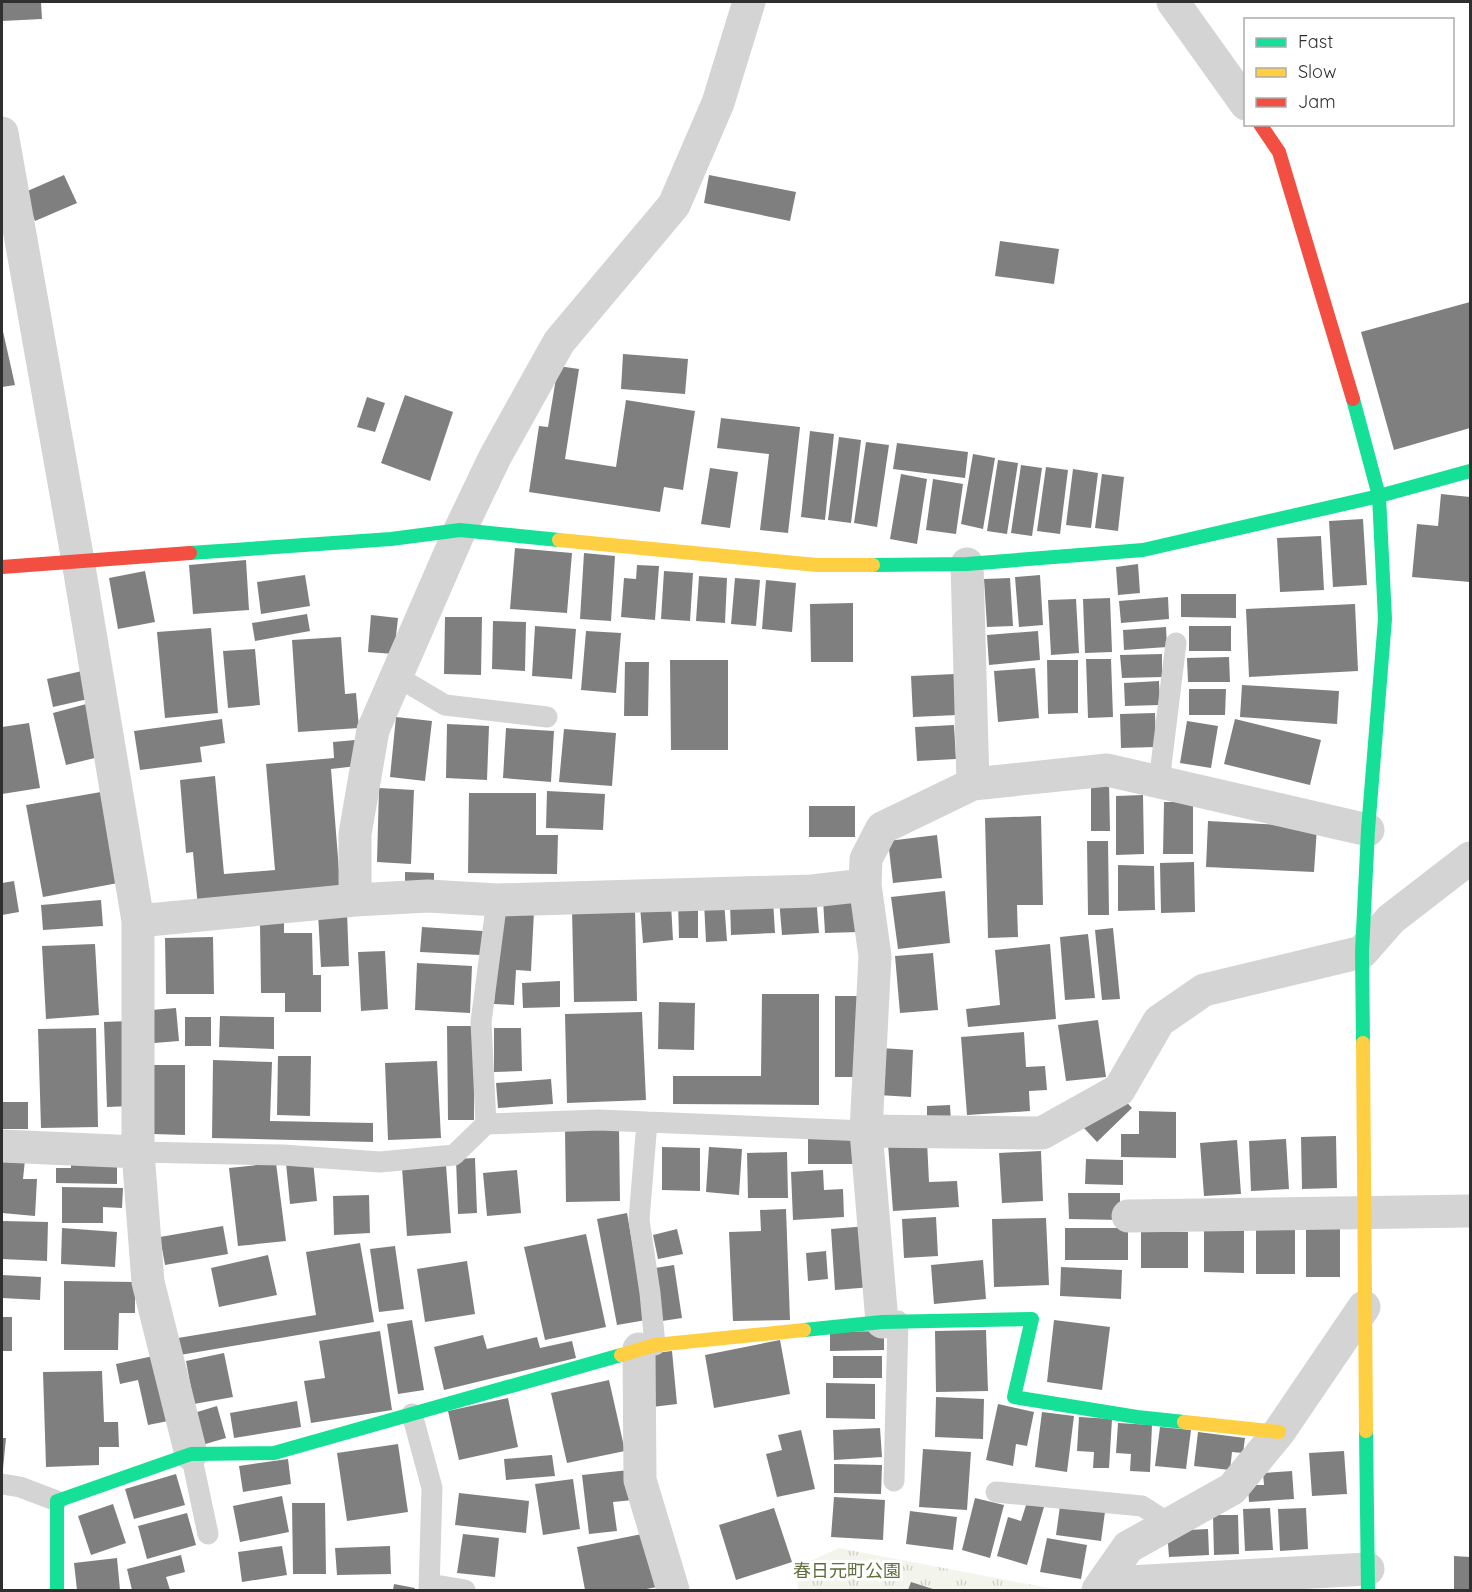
<svg xmlns="http://www.w3.org/2000/svg" width="1472" height="1592" viewBox="0 0 1472 1592" font-family="Quicksand,'Noto Sans JP',sans-serif">
<style>
.grass{fill:url(#grass-tufts)}
.building{fill:#7f7f7f}
.lines{fill:none;stroke-linecap:round;stroke-linejoin:round}
.lane{stroke:#d4d4d4;stroke-width:21}
.street{stroke:#d4d4d4;stroke-width:33}
.fast{stroke:#16e098;stroke-width:14}
.slow{stroke:#ffcf43;stroke-width:14}
.jam{stroke:#f24e42;stroke-width:14}
.labels{text-anchor:middle;dominant-baseline:central;stroke-width:6;stroke-linejoin:round;paint-order:stroke}
.park-label{font-size:18px;fill:#5f6e3a;stroke:#fff}
</style>
<defs>
<pattern id="grass-tufts" width="24" height="20" patternUnits="userSpaceOnUse" patternTransform="scale(1.5)"><rect width="24" height="20" fill="#f3f5ec"/><path d="M3 7l-1-3M5 7V3M7 7l1-3M15 17l-1-3M17 17v-4M19 17l1-3" fill="none" stroke="#d1d2cb"/></pattern>
</defs>
<rect width="100%" height="100%" fill="#fff"/>
<path class="grass" d="M839,1548L1059,1590H798L797,1567Z"/>
<path class="building" d="M2,2H41L42,19L2,21Z
M64,175L77,203L35,221L23,193Z
M709,175L796,192L790,221L704,203Z
M1000,241L1059,249L1054,284L995,276Z
M1470,302V428L1394,450L1361,332Z
M2,327L15,385L2,387Z
M623,354L688,359L685,394L621,389Z
M558,366L579,369L565,459L616,467L626,400L695,411L683,490L664,487L660,512L529,492L539,426L548,427Z
M405,395L453,412L430,481L381,463Z
M367,397L385,403L375,432L357,427Z
M721,418L800,427L788,533L760,530L769,454L717,448Z
M810,431L834,434L825,520L801,517Z
M839,437L861,440L851,523L828,520Z
M866,442L889,445L877,527L854,523Z
M897,443L968,452L965,478L893,469Z
M973,454L995,458L983,529L961,524Z
M998,460L1018,463L1007,534L987,531Z
M1021,465L1042,468L1032,536L1011,533Z
M1046,467L1068,470L1060,534L1037,531Z
M710,468L738,472L730,528L701,524Z
M1073,469L1098,473L1091,528L1066,525Z
M901,474L927,479L917,544L890,539Z
M1102,474L1124,477L1118,531L1095,528Z
M933,479L963,484L956,534L926,530Z
M1441,494L1470,497V582L1412,577L1417,524L1438,526Z
M1363,519L1367,585L1333,587L1329,521Z
M1321,536L1324,590L1280,592L1277,538Z
M515,548L572,553L567,613L510,609Z
M584,553L615,556L611,621L580,619Z
M246,560L249,610L193,614L189,565Z
M1138,564L1140,593L1118,595L1116,567Z
M637,565L659,566L655,620L621,617L624,578L636,579Z
M145,571L155,622L118,629L109,578Z
M664,571L693,573L690,621L661,619Z
M305,575L310,606L261,614L257,582Z
M1040,575L1043,625L1019,627L1015,577Z
M699,576L727,578L725,623L696,621Z
M735,578L760,580L756,626L731,624Z
M1010,578L1013,626L987,627L984,579Z
M766,580L796,583L792,632L762,629Z
M1181,594H1236V618L1181,617Z
M1168,597L1169,619L1121,623L1119,601Z
M1110,598L1112,652L1085,653L1083,599Z
M1076,599L1079,653L1051,655L1048,600Z
M853,603V662H811L810,604Z
M1355,604L1358,671L1249,677L1246,609Z
M307,614L310,631L255,641L252,623Z
M371,615L398,618L394,654L368,652Z
M445,617H482L481,675L444,674Z
M493,621L526,622L525,671L492,669Z
M535,626L576,629L572,679L532,676Z
M1189,626H1231V651H1189Z
M1166,627L1167,647L1124,650L1123,630Z
M211,628L218,713L165,718L157,632Z
M586,631L621,633L616,693L581,690Z
M1038,631L1040,660L989,665L987,635Z
M341,637L345,694L356,693L359,728L298,732L292,640Z
M255,649L260,705L228,708L223,651Z
M1162,654V677L1122,678L1120,655Z
M1229,657L1230,682H1188L1187,658Z
M1086,659H1111L1113,717L1088,718Z
M670,660H728V750H671Z
M1047,660H1078V713L1048,714Z
M625,662H649L648,716H624Z
M1035,668L1039,718L998,722L994,671Z
M82,671L88,699L53,707L47,679Z
M955,674L957,715L913,717L911,676Z
M1159,681L1160,705L1125,706L1124,683Z
M1242,685L1339,691L1337,724L1240,717Z
M1189,689H1226L1225,715H1189Z
M90,703L103,756L66,765L53,713Z
M1155,713L1156,747L1121,748L1120,714Z
M396,717L432,721L425,781L390,777Z
M222,719L225,743L200,747L202,762L140,770L134,731Z
M1235,719L1321,740L1310,785L1224,764Z
M1187,721L1218,726L1211,768L1180,763Z
M29,723L40,788L2,794V727Z
M447,724L489,726L487,780L446,778Z
M954,725L956,759L917,761L915,727Z
M506,728L554,731L551,782L503,778Z
M564,729L616,733L612,786L559,782Z
M355,740L357,766L331,769L341,896L198,908L193,852L186,853L180,780L215,776L224,874L275,870L266,764L334,758L333,742Z
M1109,782L1110,831H1091V783Z
M379,788L414,790L411,864L377,862Z
M547,791L605,794L603,830L546,828Z
M101,792L118,883L43,897L26,805Z
M469,793H536V835H558L557,874L468,873Z
M1143,795L1144,854L1116,855V796Z
M1164,802H1193V854H1163Z
M809,806H855V837H809Z
M1041,816L1043,905H1017L1018,937L988,938L985,818Z
M1208,821L1317,827L1314,872L1206,867Z
M937,835L942,878L893,883L888,841Z
M1087,841H1108L1109,915H1088Z
M1194,862L1195,912L1161,913L1160,863Z
M1118,865L1154,866L1155,910L1118,911Z
M405,872L434,873V887H405Z
M14,881L19,912L2,915V883Z
M945,891L950,943L898,949L891,897Z
M816,896L819,933L782,935L779,899Z
M858,897L859,932L825,933L823,899Z
M101,900L103,926L43,930L41,905Z
M678,900H698V938H679Z
M773,900L775,933L731,935L730,902Z
M724,901L727,941L706,942L704,902Z
M671,904L673,940L643,943L640,906Z
M635,908L637,1001L574,1002L572,909Z
M500,909L534,911L531,971L516,970L514,1005L494,1004Z
M347,912L349,966L321,967L318,913Z
M284,923V933H312L313,975H321V1012H285V993H261L260,924Z
M422,927L483,931L480,955L420,952Z
M1113,928L1120,999L1102,1000L1095,930Z
M1088,934L1095,998L1065,1000L1060,937Z
M213,937L214,994H166L165,938Z
M95,944L99,1015L46,1019L42,946Z
M1050,944L1056,1019L968,1027L966,1009L1000,1005L995,950Z
M385,951L388,1009L361,1011L358,952Z
M933,953L938,1010L900,1013L895,956Z
M417,963L472,966L470,1013L415,1010Z
M560,981V1007L523,1008L522,983Z
M762,994H819V1105L673,1104V1076H761Z
M835,996H857V1077H835Z
M659,1002L695,1003L694,1050L658,1049Z
M176,1008L179,1041L154,1043L151,1010Z
M642,1012L646,1100L567,1103L565,1014Z
M220,1016L274,1017V1049L219,1047Z
M185,1017H211V1046H185Z
M1098,1020L1106,1077L1066,1081L1058,1025Z
M128,1021L131,1106L107,1107L104,1022Z
M447,1026H474V1120H448Z
M96,1028L98,1127L41,1128L38,1029Z
M494,1028H521L522,1071L494,1072Z
M1024,1032L1026,1067L1045,1066L1047,1090L1029,1091L1030,1111L967,1115L961,1037Z
M880,1048L913,1050L911,1097L878,1095Z
M278,1056H311L310,1116L277,1115Z
M213,1060L272,1062L270,1121L373,1123V1142L212,1138Z
M437,1061L441,1138L388,1140L385,1063Z
M153,1065H185V1135L153,1134Z
M551,1079L553,1104L498,1108L496,1083Z
M1118,1093L1132,1108L1097,1142L1083,1127Z
M2,1102H28V1129H2Z
M950,1105L951,1122H927V1106Z
M1139,1111L1176,1112V1158L1121,1157V1134H1139Z
M565,1129H619L620,1201L566,1202Z
M1336,1136L1337,1188L1302,1189L1301,1137Z
M808,1137H859V1164H808Z
M1286,1139L1289,1189L1251,1191L1249,1141Z
M1237,1140L1241,1194L1204,1196L1200,1143Z
M927,1141L929,1182L957,1181L959,1207L893,1211L888,1144Z
M662,1147L700,1148V1191L662,1190Z
M709,1147L742,1149L739,1195L706,1192Z
M1041,1151L1043,1201L1002,1203L999,1153Z
M787,1152L788,1198H748L747,1153Z
M71,1157L117,1158V1184L56,1183V1168H71Z
M2,1158L25,1160L23,1179H37L35,1216L2,1213Z
M475,1158L477,1213L458,1214L456,1159Z
M1086,1159L1123,1160V1185L1085,1184Z
M313,1161L317,1201L290,1204L286,1163Z
M276,1163L286,1241L238,1246L229,1168Z
M446,1165L451,1233L407,1236L402,1168Z
M517,1170L521,1213L487,1216L483,1173Z
M823,1170L824,1190L843,1189L844,1217L793,1220L791,1172Z
M62,1187L123,1188L122,1208L103,1207V1223H62Z
M1068,1193H1120V1220L1069,1219Z
M369,1195L370,1233L334,1235L333,1196Z
M786,1209L790,1320L733,1321L729,1232L761,1231L760,1210Z
M627,1213L646,1320L617,1325L597,1219Z
M936,1217L938,1256L904,1258L902,1219Z
M1046,1218L1049,1285L994,1287L992,1219Z
M2,1221L48,1222L47,1261L2,1259Z
M223,1226L228,1254L165,1265L160,1237Z
M868,1226L872,1287L835,1290L831,1229Z
M62,1228L117,1232L115,1267L61,1264Z
M1065,1228H1128V1260H1065Z
M677,1229L683,1254L658,1259L653,1235Z
M1256,1229H1295V1274H1256Z
M1306,1229H1340V1277H1306Z
M1204,1230H1244V1273L1204,1272Z
M1141,1231L1188,1232V1268H1141Z
M586,1234L606,1327L545,1340L524,1247Z
M360,1243L374,1322L180,1355L178,1338L316,1315L306,1252Z
M395,1246L404,1309L379,1312L370,1249Z
M826,1251L828,1279L808,1281L806,1253Z
M268,1255L277,1295L219,1307L211,1268Z
M983,1260L986,1299L934,1304L931,1265Z
M467,1261L475,1314L425,1322L417,1269Z
M674,1265L682,1318L662,1321L655,1268Z
M1061,1267L1122,1270L1121,1299L1060,1296Z
M2,1275L41,1277L40,1300L2,1298Z
M64,1281L135,1282V1313H119L118,1350H64Z
M2,1317H12V1351H2Z
M412,1320L424,1390L398,1394L387,1324Z
M1054,1320L1110,1327L1102,1390L1047,1382Z
M986,1330L988,1391L936,1392L935,1331Z
M380,1331L392,1410L311,1423L304,1381L325,1378L319,1341Z
M884,1331V1350L830,1351V1332Z
M483,1335L487,1349L537,1337L540,1348L572,1341L576,1358L444,1390L434,1347Z
M780,1340L790,1394L714,1408L705,1355Z
M672,1351L677,1404L652,1407L647,1354Z
M224,1353L233,1397L194,1404L186,1361Z
M158,1355L173,1420L148,1425L138,1380L120,1384L116,1364Z
M833,1356H882V1378H833Z
M102,1371L104,1422H118L119,1447H99V1465L46,1467L43,1372Z
M609,1380L625,1451L567,1463L551,1393Z
M826,1383L875,1384V1419L826,1418Z
M936,1397L984,1399L983,1439L935,1437Z
M508,1398L518,1447L459,1460L448,1411Z
M297,1401L301,1427L234,1438L230,1413Z
M998,1404L1034,1412L1027,1446L1016,1444L1013,1466L986,1460Z
M217,1406L226,1438L202,1445L194,1413Z
M1042,1412L1074,1416L1067,1472L1035,1467Z
M1079,1417L1112,1419L1109,1468H1093L1094,1452L1077,1451Z
M1118,1423L1152,1425L1150,1472L1130,1471L1131,1454L1116,1453Z
M1160,1427L1191,1430L1186,1469L1155,1466Z
M880,1428L882,1457L834,1460L833,1430Z
M801,1430L815,1489L777,1497L766,1454L782,1450L778,1435Z
M1198,1432L1245,1438L1243,1453L1232,1452L1230,1470L1194,1466Z
M2,1438H6L3,1469H2Z
M398,1444L408,1512L347,1521L337,1453Z
M923,1449L971,1452L967,1510L919,1507Z
M1344,1451L1347,1494L1312,1496L1309,1453Z
M552,1455L555,1476L506,1480L504,1459Z
M288,1459L291,1484L243,1492L239,1466Z
M834,1464L882,1465L881,1494L834,1493Z
M629,1470L633,1500L613,1502L617,1531L589,1534L582,1475Z
M1292,1471L1294,1499L1249,1502L1248,1485H1264L1263,1473Z
M176,1474L185,1505L134,1519L125,1489Z
M573,1479L580,1529L543,1535L535,1484Z
M459,1493L529,1501L526,1533L455,1525Z
M282,1496L289,1532L240,1542L233,1506Z
M834,1497L885,1500L883,1540L831,1537Z
M975,1498L1004,1505L990,1558L962,1550Z
M1027,1502L1044,1507L1027,1565L997,1556L1008,1517L1021,1521Z
M292,1503H325L326,1574H293Z
M113,1504L126,1543L91,1555L78,1516Z
M1060,1506L1105,1512L1101,1541L1056,1535Z
M774,1508L792,1562L736,1580L719,1525Z
M1270,1508L1273,1550L1245,1551L1243,1509Z
M1306,1508L1308,1549L1280,1551L1278,1509Z
M910,1511L957,1517L953,1550L906,1544Z
M187,1513L196,1545L147,1559L138,1526Z
M1213,1515H1238L1239,1554L1214,1555Z
M1208,1529L1209,1555L1169,1557L1167,1531Z
M647,1533L657,1587L641,1590H585L577,1547Z
M463,1534L499,1538L495,1577L457,1573Z
M1047,1538L1087,1545L1081,1579L1040,1572Z
M282,1546L287,1575L242,1582L238,1552Z
M390,1546L391,1574L337,1575L335,1548Z
M181,1555L185,1572L166,1577L170,1590H132L127,1569Z
M1454,1556L1470,1557V1590H1454Z
M117,1558L120,1590H77L74,1563Z
M911,1582L936,1590H908Z
M394,1584L415,1588L414,1590H393Z"/>
<g class="lines">
<path class="lane" d="M396,676L445,705L547,717
M1159,782L1176,643
M486,1124L481,1022L497,900
M138,1152L283,1155L380,1162L454,1155L486,1124L599,1120L647,1122
M655,1345L650,1293L639,1220L647,1122L866,1131
M412,1414L432,1488L429,1590
M191,1454L208,1534
M894,1481L898,1321
M2,1484L20,1487L57,1501
M996,1492L1142,1506L1170,1524
M430,1584L465,1590"/>
<path class="street" d="M1173,2L1246,104
M2,133L78,561L138,921V1152L148,1282L191,1454
M967,564L973,784
M865,885L875,956L866,1131L882,1322
M355,900V834L373,730L460,530L495,457L559,342L674,205L718,103L749,2
M138,921L355,900L428,896L497,900L812,891L865,885L866,859L882,828L973,784L1107,770L1368,830
M866,1131L1042,1133L1119,1090L1159,1021L1204,990L1362,952L1391,919L1470,858
M2,1146L138,1152
M1128,1216L1470,1211
M639,1349L640,1480L673,1590
M1112,1570L1128,1582L1368,1569
M1098,1590L1128,1547L1232,1489L1279,1432L1364,1307"/>
<path class="fast" d="M1353,399L1379,496L1385,619L1368,830L1362,952L1363,1043
M190,553L391,539L460,530L559,540
M873,565L967,564L1143,550L1379,496L1470,471
M804,1330L882,1322L1032,1319L1014,1397L1137,1417L1184,1422
M1366,1431L1368,1590
M57,1590V1501L191,1454L274,1453L621,1355"/>
<path class="slow" d="M559,540L817,565H873
M1363,1043L1366,1431
M621,1355L655,1345L804,1330
M1184,1422L1279,1432"/>
<path class="jam" d="M1260,124L1279,152L1353,399
M2,567L190,553"/>
</g>
<g class="labels">
<g class="park-label">
<text x="847" y="1570">春日元町公園</text>
</g>
</g>
<rect width="1472" height="1592" fill="none" stroke="#2f2f2f" stroke-width="6"/>
<rect x="1244" y="18" width="210" height="108" fill="#ffffff" stroke="#acacac" stroke-width="1.5"/>
<rect x="1256" y="38" width="30" height="9" fill="#16e098" stroke="#acacac" stroke-width="1.5"/>
<text x="1298" y="48" font-size="18" fill="#2f2f2f">Fast</text>
<rect x="1256" y="68" width="30" height="9" fill="#ffcf43" stroke="#acacac" stroke-width="1.5"/>
<text x="1298" y="78" font-size="18" fill="#2f2f2f">Slow</text>
<rect x="1256" y="98" width="30" height="9" fill="#f24e42" stroke="#acacac" stroke-width="1.5"/>
<text x="1298" y="108" font-size="18" fill="#2f2f2f">Jam</text>
</svg>
